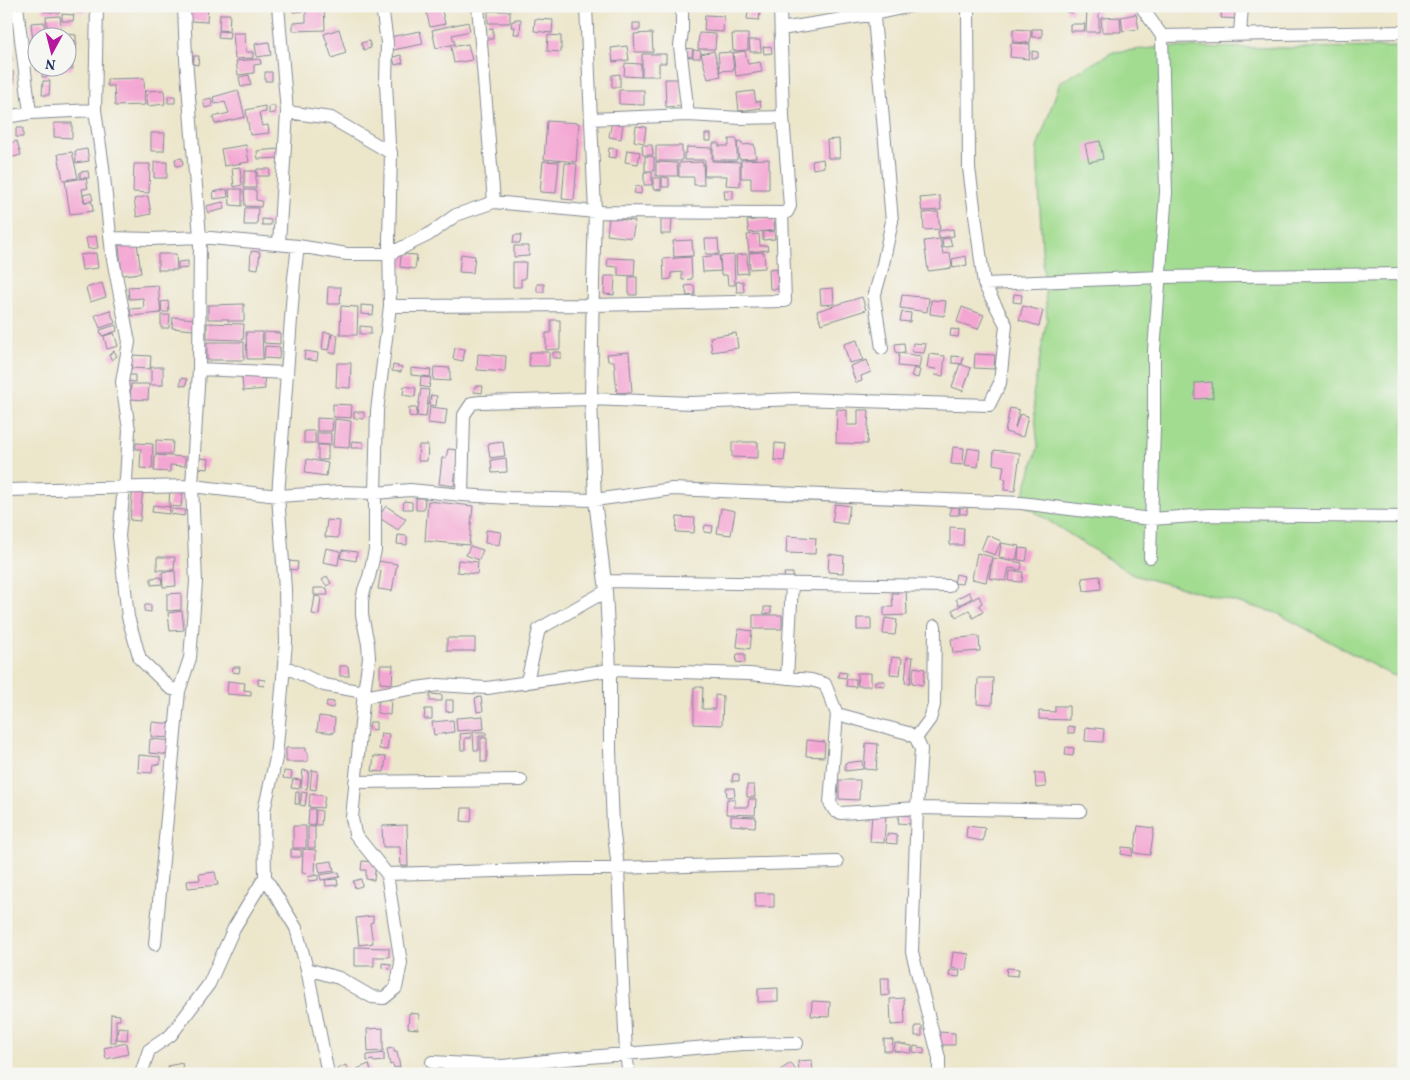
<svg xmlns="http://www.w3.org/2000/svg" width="1410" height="1080" viewBox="0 0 1410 1080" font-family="Vollkorn,serif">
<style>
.green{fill:#a2dc90;stroke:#5e8677}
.building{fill:#f4a6d3}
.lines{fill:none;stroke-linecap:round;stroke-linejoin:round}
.minor-casing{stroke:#848a94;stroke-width:14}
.minor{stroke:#fff;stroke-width:12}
</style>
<rect width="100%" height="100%" fill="#f6f6f2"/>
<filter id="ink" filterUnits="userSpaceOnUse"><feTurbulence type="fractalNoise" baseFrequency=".02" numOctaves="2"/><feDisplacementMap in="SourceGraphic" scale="10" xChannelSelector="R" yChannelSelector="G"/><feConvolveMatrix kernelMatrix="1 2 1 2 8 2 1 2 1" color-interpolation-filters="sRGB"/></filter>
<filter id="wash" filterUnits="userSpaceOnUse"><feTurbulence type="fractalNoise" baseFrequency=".0096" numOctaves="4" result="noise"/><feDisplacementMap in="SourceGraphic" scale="20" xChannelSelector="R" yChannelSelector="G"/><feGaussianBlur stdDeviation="1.12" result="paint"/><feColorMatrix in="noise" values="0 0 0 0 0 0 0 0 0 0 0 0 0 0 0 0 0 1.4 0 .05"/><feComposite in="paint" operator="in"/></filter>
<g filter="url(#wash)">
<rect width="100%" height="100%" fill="#ece6cb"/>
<path class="green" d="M1163,47L1282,48L1404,47V678L1389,674L1277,613L1133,575L1021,503L1038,447L1033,395L1047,318L1042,250L1037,148L1060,82L1113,52Z"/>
<g id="blocks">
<path class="building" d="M43,6H60V13L43,11Z
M76,6L86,7V12L77,11Z
M191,6H208L207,22L190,21Z
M292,6H324L325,30L293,31V23L306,22V11L293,12Z
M425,6H441L445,24L430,27Z
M710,6H724L723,10L709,9Z
M749,6H761L759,20L747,19Z
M1067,6H1074L1073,13L1066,12Z
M1087,6H1099V32H1086Z
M1222,6H1241V19L1221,18Z
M488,11H510V23H488Z
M62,14L74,15L73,21H62Z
M220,14H230L229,31L219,30Z
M1136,14L1139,29L1123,31L1121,17Z
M705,15L724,16L723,32L704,31Z
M60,16L62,38H48L46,17Z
M1120,17L1121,32H1102L1101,18Z
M515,19H521L520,34H514L515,27H511L512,21H515Z
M535,19L553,20L552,33L534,31Z
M44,22L46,38H38V49L34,50L31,23Z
M468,22L470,31L452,35L455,44L436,48L432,30Z
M633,23H640V30H633Z
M1070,24H1085L1084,31H1070Z
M493,28V39H484V29Z
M339,29L346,53L332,58L324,34Z
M1013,29L1031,30L1030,43L1013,42Z
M1032,29H1042V37H1032Z
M219,31L230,32L229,39L218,38Z
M420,31L423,44L393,50L390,37Z
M233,33H245L246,52H253V58L235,59Z
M652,33L653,52H635L634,34Z
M699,33L716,34L715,49H698Z
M65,34L76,35V41H68V38H65Z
M732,34H748V50L733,51Z
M548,35L561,36V52L547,51Z
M6,37H9L12,61L6,62Z
M749,40H760L761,52H750Z
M369,41L371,48L364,50L361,43Z
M68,42H77L76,49H68Z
M269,42L271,55L257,57L255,44Z
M1011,43L1030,44L1029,59L1010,57Z
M468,44L472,60L454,63L451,47Z
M627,46L629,60L613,62L611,48Z
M771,46L772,53L764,54L763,47Z
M684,48L693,49L692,57L683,56Z
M693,50L701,51L700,58H693Z
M714,51L721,76L708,79L701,54Z
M745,51L748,64L760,62L762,72L736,76L733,53Z
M1032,51L1038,52V58H1032Z
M732,52L734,70L720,71L718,53Z
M642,54H666V63H659V76H642Z
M401,55L403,63L395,65L393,57Z
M194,56H199L198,65L193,64Z
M260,59L261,64L254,65V73L238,75L236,61Z
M68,62H72L73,69L52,72L51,68H68Z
M625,63L641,64V77L624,76Z
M36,68H48V77H42V70H36Z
M13,71L14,83L6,84V72Z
M265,72H272V81H265Z
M620,74V87H612V75Z
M249,75L251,85L241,87L239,77Z
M144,78L145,105L115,106L114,86H107V79Z
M665,79H680L681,106L666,107Z
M43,81H50L49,95H42Z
M164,90L165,104L148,106L146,91Z
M238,90L245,117L215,124L213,117L229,113L225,102L215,104L213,97Z
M619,90H644V105L619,104Z
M754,91L756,102L760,101L761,108L739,111L737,93Z
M168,96H175V103H168Z
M211,98L213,106L205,108L203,100Z
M265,106L266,112L259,113L262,126L268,125L269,133L250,135L246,110Z
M269,106H275V113L269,114Z
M547,121L579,123L576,162L544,159Z
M612,121L623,123L621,139L609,137Z
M54,123H72V138L54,137Z
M636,126L646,127L644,143L634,141Z
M16,128H23V137H16Z
M151,133H165L164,151H151Z
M705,134H711V141H705Z
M729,139H737V160H713V143H719V146H729Z
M839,139L840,158H828L827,140Z
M17,141L21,155L6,159V144Z
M1100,141L1103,159L1089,162L1085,144Z
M742,142V145L754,144L756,158L739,159L737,143Z
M246,145L249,162L224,166L221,149Z
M642,145H652L653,155H643Z
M656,146H682V161H656Z
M687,147L712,148V161L740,162V186L726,185L727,176H704L705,160H684V153H686Z
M609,148L617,149L616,158L608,157Z
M87,149L89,161L76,163L75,151Z
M278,149L279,158L258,159L257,151Z
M627,150L640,152L638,164L625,162Z
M72,152L78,178L63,180L58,154Z
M645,156L654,157V171H645Z
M182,158L183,165L176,166L175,159Z
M769,159V189H751V178H741V160Z
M823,159L824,167L813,169L812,161Z
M543,161L559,162L556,193L540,192Z
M154,162H167V178H154Z
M656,162L677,163L678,176H656Z
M703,162L704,185H694V177H679V163Z
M565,163L577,164L574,200L562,199Z
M134,164H150L149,193L133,192Z
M240,167L242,185L234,187L232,168Z
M257,169H270L269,176H257Z
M88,171L89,178H80V172Z
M244,171H256V188H244Z
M644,172H652V185H644Z
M662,177L669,178V187H662Z
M86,178L88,188L82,189L84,202H92L93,211L70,214L65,181Z
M653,178H661V190L653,189Z
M636,186L642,187L641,194L634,193Z
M227,189L228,197L214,199L213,192Z
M229,189H242V206L230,205Z
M244,190H256V200L262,201L261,207L245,206Z
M724,190H733V199H725Z
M91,193L93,200L85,202L83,195Z
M148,196L151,214L137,217L134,199Z
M940,196L941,210L922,211L920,198Z
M223,202L224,209L208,213L206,206Z
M245,208H258L257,225H244Z
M938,212L940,229L924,230L923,213Z
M774,217L775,230L749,233L747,221Z
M609,218L635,221L632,238L607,235Z
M661,218H672L671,234H661Z
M262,219L271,220V225H262Z
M953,229L954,236L939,238L938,231Z
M774,231L775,239L763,240V232Z
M759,234L760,246L767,245L768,250L749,252L747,235Z
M514,235H521L520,243H513Z
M96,236L98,248L88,249L86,238Z
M950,238L952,246L943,248L942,239Z
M705,239H718L719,254H706Z
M940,239L943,254L950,253L952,268L928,271L924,241Z
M692,240L693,256L674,257L673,241Z
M137,243L141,273L122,275L119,245Z
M514,246H529V256L514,257Z
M251,251L260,252L258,269L250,268Z
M764,252L765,268L750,269L749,253Z
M96,253L98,268L82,270L80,255Z
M158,254H176L177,270H158Z
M401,254L417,255L415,269L400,267Z
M461,254L475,256L473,273L459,272Z
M747,254L748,273L737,274L736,255Z
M719,255L721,271L703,272L702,257Z
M734,255L735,285H728L727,275H721L720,256Z
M966,256L967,265L953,268L952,259Z
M691,257L692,279L682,280V272L671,273V279L664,280L663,259Z
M608,258L635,259L634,276L618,275V267L607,266Z
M188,261V268L178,269V262Z
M513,262H526L525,279H521V287H513Z
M777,268L778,289H770L769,269Z
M605,276H615L614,295L604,294Z
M629,277H637V295H629Z
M743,281L744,292H737L736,282Z
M102,283L106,297L90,302L86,288Z
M537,284H544V292H537Z
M158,285L161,313L131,316L130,309L144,308L143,298L129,299L128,287Z
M694,285L695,295L687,296L685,286Z
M328,287H341L340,304H327Z
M833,288L834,304L821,305L820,289Z
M1014,294L1022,295L1021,303L1013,302Z
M902,295L929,298L927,312L900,308Z
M862,297L866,310L821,324L817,311Z
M931,300L946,301L944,316L930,314Z
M168,301L169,312H162L161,302Z
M244,304V321H228V319H208V305Z
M361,305L374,306L373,315L361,314Z
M341,306L358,307L357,335H340Z
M1023,306L1043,311L1039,326L1019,320Z
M962,307L984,315L978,329L957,322Z
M110,310L115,323L100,328L95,315Z
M902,312L911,313L910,322L900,321Z
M161,315H170L169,328H161Z
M173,317L195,319L194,330L172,328Z
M551,320H560V349L546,350V333H551Z
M207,323L244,324L243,340L207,339Z
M116,325L117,331L102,336L100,330Z
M360,326L371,327V334H360Z
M951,329L959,330L958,337L950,336Z
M246,332H262L263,359H247Z
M264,332L280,333V344L264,343Z
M324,332L331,333L328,350L322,349Z
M114,333L118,346L107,349L104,336Z
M736,333L738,348L712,352L710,337Z
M332,334L338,335L336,353H329Z
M857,340L863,360L849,363L844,344Z
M207,342H244V360H207Z
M904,343L905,352L896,353L895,344Z
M913,343L926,344L924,353L912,352Z
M265,346L280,347L279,359L264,358Z
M455,348L465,349L463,361L453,359Z
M114,351L117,356L112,360L109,355Z
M305,351L318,353L317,361L304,359Z
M530,352H549V366H529Z
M553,352H561V358H553Z
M629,352L632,392L617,393L614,361H608L607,354Z
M899,353L921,356L919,368L898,366Z
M478,354L506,356L505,372L477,370Z
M929,354L945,356L943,376L935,375L936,369L927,368Z
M975,354L995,355L994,369L974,368Z
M132,355L151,356L150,369L131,368Z
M952,356L963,357L962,364L952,363Z
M867,360L871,372L861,376L862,381L856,383L850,366Z
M337,363H351L350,388L336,387Z
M960,364L971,368L963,391L952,387Z
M393,365L402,367L401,372L392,371Z
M151,367H163V385H151Z
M434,367L450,368V381L433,380Z
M411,368L431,370L430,377L411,375Z
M914,368L920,370L918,378L911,376Z
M128,375H135V382L127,381Z
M264,376L265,389L243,391L242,377Z
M421,377L431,378L429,388L420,386Z
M181,378L187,379L186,386L180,385Z
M1212,382L1213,398L1195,399V383Z
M131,384H149L148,400L130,399Z
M404,386L416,388L415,397L403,395Z
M475,386H483L482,393L474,392Z
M421,389L429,390L426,417L417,416Z
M431,395L437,396L436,406L429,405Z
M333,404L352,405L351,418L333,417Z
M430,407L447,409L445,425L428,423Z
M409,408H417L416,417L409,416Z
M1010,408L1019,410L1015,428L1020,414L1028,416L1023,437L1005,432Z
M837,409L847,410V425H858V410H869L867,444L836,443Z
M354,412H364V419L354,418Z
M317,418L333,419L332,431H317Z
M335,419L351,421L349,448L333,447Z
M304,431H315V443H304Z
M317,433H331V445L317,444Z
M156,440L173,441L172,454H156Z
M352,441L363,442V448H351Z
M503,442L505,456L490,458L488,444Z
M732,442H758V458L732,457Z
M136,443L153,444L152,469L140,468L141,449H136Z
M775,443L786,444L784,461L774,460Z
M318,445H328V460H318Z
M419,445H428L427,461H418Z
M953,447L964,448L963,465L951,464Z
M968,448L980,450L978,467L965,465Z
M448,449L458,450L454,486L439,484L442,458H446Z
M994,450L1020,453L1015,491L1004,490L1006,479L1002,478L1004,466L993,464Z
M155,455L185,457V466L170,465V472L154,471Z
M199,458L209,459L208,469L198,468Z
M506,458L507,472L492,473L491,460Z
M307,459L328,463L326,476L305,473Z
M133,487L143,488L140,521L130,520Z
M170,487L183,488L181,507L169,506Z
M416,498H425L424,510H416Z
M404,501L412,502V509H403Z
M428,501L473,506L469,545L425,541Z
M835,504L850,506L847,524L832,522Z
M153,505L170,507L169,514L152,512Z
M386,506L406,519L398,530L378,517Z
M950,507H959V515H950Z
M960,507H967V514H960Z
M721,508L735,511L731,535L717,533Z
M172,509L185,510L184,516L171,514Z
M677,517L695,518L694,533L676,532Z
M327,520L340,521L338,538L325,537Z
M705,525L713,526L712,533L704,532Z
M950,527L964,528L963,545H950Z
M486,530L501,532L499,545L485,543Z
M398,535L407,536V545L397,544Z
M987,535L1001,541L995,555L981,550Z
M787,536L816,538L815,554L786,553Z
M1001,543L1019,546L1016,560L999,557Z
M470,546L483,550L479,560L466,555Z
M326,548L340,551L338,565L323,562Z
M1019,548L1028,549L1026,561L1018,560Z
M342,550L357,552L356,561L340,558Z
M977,553L992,557L986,582L972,579Z
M829,554L844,556L843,573L828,572Z
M157,557H175L174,570H157Z
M993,558L1022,563L1021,570L1009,568L1006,581L989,578Z
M458,560L478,562L477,574L457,572Z
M289,561L298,562L297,570L289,569Z
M378,561L397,564L392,591L378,589L381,571L376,570Z
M175,571L176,586L163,587L162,572Z
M1010,571L1023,572L1022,582L1009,581Z
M784,573H793V580L785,581Z
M956,574L964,576L962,584L954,583Z
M327,576L331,583L327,586L322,580Z
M1100,576L1101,589L1084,591L1082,578Z
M161,577L162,584L151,585V578Z
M897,587H906L907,615L884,616V607H893L892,593H898Z
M314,588H327L328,595H314Z
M969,592L972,598L959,605L956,599Z
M181,593V610L167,611V594Z
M315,596L321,597L319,615L312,614Z
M979,596L982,603L979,605L983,612L973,618L969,610L956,617L952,610Z
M145,605H151V612L144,611Z
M764,607H771V613L764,614Z
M182,611L184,630L170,631L168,613Z
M753,615H782V629H753Z
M857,618H871V630H857Z
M885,618L897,620L895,635L883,634Z
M739,629L752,631L750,649L737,647Z
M979,636L980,651L953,653L951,639Z
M447,638H475V651H447Z
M737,654H745V663L736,662Z
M892,657L902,658L900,675L890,674Z
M907,657H913L910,683H905Z
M380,665H393L392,684L380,683Z
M340,666H348L349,676H340Z
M233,667H240L239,673L232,672Z
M914,667L925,669L923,685L912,683Z
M839,672L847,673L846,678L838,677Z
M857,673H871V686H858Z
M978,678H993L992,705L977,704Z
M258,679L265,680L264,686L258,685Z
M847,679H856V687L846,686Z
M228,681L245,683L244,690L251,691V696L227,694Z
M875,681H885V686L875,685Z
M694,687H703L702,709H715V695L723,696L722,725L694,724Z
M430,694L442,695V701H430Z
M481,697L483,711L477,712L475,698Z
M379,698L391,700L390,715L377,713Z
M446,700H453V711L446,712Z
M327,701L334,702L333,708L326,707Z
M1055,706H1069V720L1039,719V711L1055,712Z
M425,709H432V719H424Z
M319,716L335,718L334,733L317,731Z
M483,716L484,729L457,731L456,718Z
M453,720L454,732L434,735L432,722Z
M152,722L174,724L173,738L151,737Z
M370,722H376V730L369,729Z
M1068,726L1075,727L1074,733H1068Z
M1086,727L1104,729L1103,742L1085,741Z
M473,732H486V736H479V750H474Z
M381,733L389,734L387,750L379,749Z
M471,733V738H465V750H461L460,734Z
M481,738H487V762H481Z
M150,739L174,741L173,755L149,753Z
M807,740L825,742L824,757L806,756Z
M866,743L878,744L876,770L864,769Z
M1066,747L1074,748L1073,756L1065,755Z
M286,748H306V752L308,753V761H306V762H286Z
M139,755L160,757V765L153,764L152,773L138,772Z
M374,756L386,757L384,772L372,771Z
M862,761L863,769L845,771V763Z
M303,770L309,771L307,789L301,788Z
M312,770L318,771L316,790L310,789Z
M284,771L292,772L291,779L283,778Z
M1035,773H1044L1046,787L1036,788Z
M733,774H739V781H732Z
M293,779L301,780L299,789L291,788Z
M839,780H860L859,800L839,799Z
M747,785H754L755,797H747Z
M726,788H734L735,796L727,797Z
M296,792H299V804H295Z
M302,792L307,793L305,806L300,805Z
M310,794L325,796L323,808L309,807Z
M727,799H735L734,807H748L749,799H756L755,815L726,814Z
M462,808H472L471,822L461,821Z
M309,809H315V826L308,825Z
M316,810L322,811L321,825H315Z
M900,810L912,812L910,824L898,823Z
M872,814L886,815L884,843L870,842Z
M731,816L756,817L755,827L731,825Z
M407,825L408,866H401L400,847H383L382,826Z
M293,826H306V848H293Z
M967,826L985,828L983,841L966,838Z
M1138,826L1154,828L1150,855L1134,853Z
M308,827H315V848H308Z
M887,834L897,835V844L886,843Z
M1122,847L1133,848L1132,856L1121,854Z
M291,849L301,850V857H291Z
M303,849L316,850L315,874L302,873Z
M332,861L334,871L320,873L318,863Z
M362,861L376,862L374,880L366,879V870H361Z
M215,872L218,885L188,888L187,881L200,880L199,874Z
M339,872L340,877L321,880L320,875Z
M318,875V880L309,881L308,877Z
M337,879L338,885L326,886L325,880Z
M361,879L362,886L355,888L353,881Z
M755,893H774V907H756Z
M373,916V922L370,923L373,943L359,945L356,918Z
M355,947L389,948V957H374V966H355Z
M953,952L969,954L967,970L951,968Z
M382,963L391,964L390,969L382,968Z
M1007,968L1019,969L1018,976L1006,975Z
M950,970L960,971L959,977L949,976Z
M880,978H889V995L881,996Z
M778,988V1001L758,1002V989Z
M904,998L905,1024L891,1025L890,999Z
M812,1001L830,1002L829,1017L811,1016Z
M409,1013L419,1014L418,1029L408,1028Z
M111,1014L120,1015V1020H116V1042H110Z
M915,1026H922V1036H915Z
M118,1027L128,1028L127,1040L117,1039Z
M383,1028V1051L368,1052L367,1029Z
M938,1032L955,1033V1045H938Z
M884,1039L893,1040L892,1051H884Z
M126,1043L128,1054L106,1059L104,1048Z
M895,1043L912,1046L911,1053L894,1051Z
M914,1046L924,1048V1054L913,1052Z
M394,1048V1052H397L400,1067L394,1068L393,1064L390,1065L387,1049Z
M384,1053V1061L374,1062L373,1060L367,1061V1055Z
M812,1060L813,1074H799L798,1061Z
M182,1063L184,1074H170L168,1066Z
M791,1063L798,1074H774Z
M369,1064L372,1074H359L357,1069Z
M346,1065L347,1071L339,1074L337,1069Z"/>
</g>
</g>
<g filter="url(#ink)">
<use href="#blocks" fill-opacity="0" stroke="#848a94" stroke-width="1"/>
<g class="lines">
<g class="minor-casing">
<path id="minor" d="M17,6L30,113
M97,6L95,110L103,167L112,254L129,342L122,382L129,430L126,480L124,487L119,536L128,617L140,659L170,688L179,691
M278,6L287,112L279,244
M382,6L387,43L386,82L389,145L391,153L389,239L390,306L377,411L375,493V550L369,577L364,590L362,601V615L368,644L369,658L364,692L352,818L355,834L387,874L837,862
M478,6L494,202L595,212L782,213L787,212L790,206L783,117L780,6
M682,6V31L680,46L688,115
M873,6L892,221L882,269L874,297L882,348
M968,6L969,168L984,284L1160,277L1404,274
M1143,6V9L1162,36L1166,192L1154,351V428L1150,557
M781,29L874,14L911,6
M1240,34L1242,6
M1162,36L1404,32
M287,112L331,118L391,153
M6,117L30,113L95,110
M591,119L688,115L741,118L783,117
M111,238L151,239L200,237L298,246L347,254H389L428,235L456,215L494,202
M298,246L294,278L278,496L285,589L286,642L276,758L264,811L265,877L296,928L307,969L328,1074
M390,306L592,305L785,301L782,213
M199,369L287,373
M6,490L192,486L278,496L340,492L375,493L410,490L462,495L510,498L595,500L672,489L1021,503L1151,519L1209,515L1404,517
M462,495L464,415L472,403L481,402L591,399L691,403L798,399L989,405L1000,383L1006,325L984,284
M605,581L949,586
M284,666L324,685L364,692
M787,678L792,584
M525,683L528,677L539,629L606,591L595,500L591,399L593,282L595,212L586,6
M363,697L409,689L439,685L487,688L610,670L606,591
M837,714L830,803L835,811L841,813L917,808L1080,811
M916,738L930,719L934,705L935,626
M355,782L521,780
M155,944L179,691L190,658L196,582L192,486L199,369L200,237L186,59L184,6
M307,969L339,978L372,997L384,998L396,988L401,963L387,874
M432,1062L503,1066L554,1060L742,1044L797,1043
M141,1074L149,1050L171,1035L209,984L234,928L265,877
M629,1074L626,1055L618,868L613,826L610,750V670L749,674L811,680L825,684L837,714L908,733L916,738L921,749L917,808L912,952L939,1058V1074"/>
</g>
<use href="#minor" class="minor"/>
</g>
</g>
<rect width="1410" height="1080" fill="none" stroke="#f6f6f2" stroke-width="25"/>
<g transform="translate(52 52) rotate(187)"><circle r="24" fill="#f6f6f2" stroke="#9ea6b7"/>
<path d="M0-4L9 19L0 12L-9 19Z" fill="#b5179e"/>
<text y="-8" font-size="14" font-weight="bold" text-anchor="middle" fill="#1b2f5e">N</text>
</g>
</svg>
